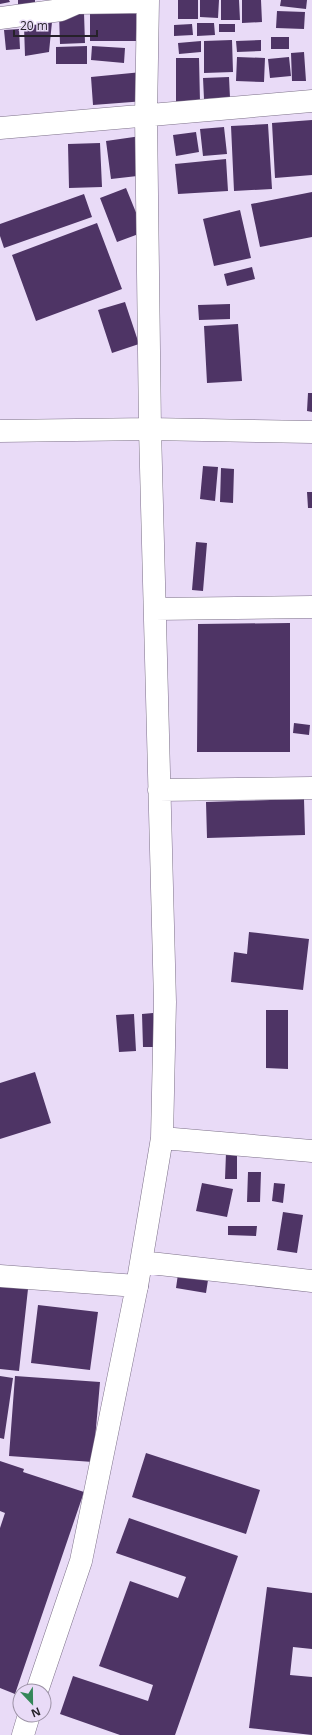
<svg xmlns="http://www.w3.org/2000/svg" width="312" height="1735" viewBox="0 0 312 1735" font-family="'Open Sans',sans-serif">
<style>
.building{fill:#4e3465}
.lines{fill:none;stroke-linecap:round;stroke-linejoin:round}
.street-casing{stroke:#7d7189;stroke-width:23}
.secondary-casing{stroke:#7d7189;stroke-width:23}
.street{stroke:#fff;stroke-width:22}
.secondary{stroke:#fff;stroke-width:22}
</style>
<rect width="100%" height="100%" fill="#e9dbf7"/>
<path class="building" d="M0,0H9L10,2L0,4Z
M18,0H35V8L18,10Z
M178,0H198V19H178Z
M200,0H219L218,18L200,17Z
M221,0H239L240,20H221Z
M242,0H261L262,22L242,23Z
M281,0H307L306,9L280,6Z
M90,7L136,8V41H90Z
M277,11L305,12L304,29L276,28Z
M84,13L85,43L60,44L59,14Z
M52,22L49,52L25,56L24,26Z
M197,23H214L215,35L197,36Z
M192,24L193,35L174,36V25Z
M219,24H235V32H219Z
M19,29L20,49L6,50L4,30Z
M271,37H289V49H271Z
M232,40L233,72L204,73V41Z
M261,40V51L237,52L236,41Z
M201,41V52L179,54L178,43Z
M87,46V64H56V47Z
M92,46L125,48L124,63L91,60Z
M304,52L306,81H292L291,53Z
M237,57L265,58L264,82L236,81Z
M289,57L291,76L270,78L268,59Z
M176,58H199L200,102L176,103Z
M142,72L145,101L93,105L91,77Z
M229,77L230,98L204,99L203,78Z
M312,120V175L275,178L272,123Z
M268,124L272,189L234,191L231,126Z
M224,127L227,154L203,156L200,129Z
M196,132L199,152L176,156L173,135Z
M141,136L146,175L111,179L106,141Z
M100,143L102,187L69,188L68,144Z
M226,159L228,191L178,194L175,164Z
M126,188L144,232L117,242L100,198Z
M312,192V237L260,247L251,204Z
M84,194L92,217L4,248L0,236V224Z
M240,210L251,258L214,266L203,219Z
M97,223L122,289L36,321L12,255Z
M252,267L255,279L227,286L224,274Z
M125,302L139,344L112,353L98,310Z
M230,304V319L199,320L198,305Z
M238,324L242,381L207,383L204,326Z
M308,393H312V412L307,411Z
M203,466L218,467L215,501L200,499Z
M221,468L234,469L233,503L220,502Z
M307,492H312V508H308Z
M196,542L207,543L203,591L192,590Z
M290,623V752H197L198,624Z
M294,723L310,725L309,735L293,733Z
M304,799L305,835L207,838L206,802Z
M249,932L309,939L303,990L231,982L234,952L247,954Z
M266,1010H288V1069L266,1068Z
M153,1013L156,1047H143L142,1014Z
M134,1014L136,1051L119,1052L116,1015Z
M35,1072L51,1123L0,1139V1083Z
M226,1153H237V1179H225Z
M248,1172H261L260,1202H247Z
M202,1183L233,1189L227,1217L196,1211Z
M274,1183L285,1184L283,1203L272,1201Z
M283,1212L303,1215L297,1253L277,1250Z
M228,1226H257L256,1236L228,1235Z
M178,1274L208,1280L206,1293L176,1288Z
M0,1286L28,1289L19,1371L0,1369Z
M38,1305L98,1312L90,1370L31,1363Z
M0,1376L13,1378L4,1439L0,1438Z
M15,1376L100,1382L93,1462L9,1456Z
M146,1453L260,1490L246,1534L132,1497Z
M0,1461L24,1469L23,1472L84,1492L15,1694L0,1688V1528L5,1513L0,1511Z
M129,1518L238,1556L175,1735H120L60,1714L73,1676L148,1701L153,1685L99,1666L130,1581L178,1598L186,1577L116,1553Z
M267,1587L312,1593V1649L293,1647L290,1675L312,1677V1735L249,1728Z"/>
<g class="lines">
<g class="street-casing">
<path id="street" d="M0,18L61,10L77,3L147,2
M0,128L312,101
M0,431L150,429L312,432
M155,609L312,607
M159,790L312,788
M162,1138L312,1151
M141,1262L312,1281
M137,1286L162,1138L165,1002L150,429L146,116L148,0"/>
</g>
<g class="secondary-casing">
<path id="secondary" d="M0,1276L137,1286L81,1561L37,1691
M23,1735L29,1715"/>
</g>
<use href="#street" class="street"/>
<use href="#secondary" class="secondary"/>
</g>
<g transform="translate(32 1703) rotate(158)"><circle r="19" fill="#e9dbf7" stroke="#9b91a5"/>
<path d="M0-3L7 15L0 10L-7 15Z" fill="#348759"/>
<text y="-6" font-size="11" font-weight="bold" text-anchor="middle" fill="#26212a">N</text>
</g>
<path d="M14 30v6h83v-6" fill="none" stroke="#26212a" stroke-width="2"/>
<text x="20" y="30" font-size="12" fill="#26212a" stroke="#e9dbf7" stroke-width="3" paint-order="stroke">20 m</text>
</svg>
